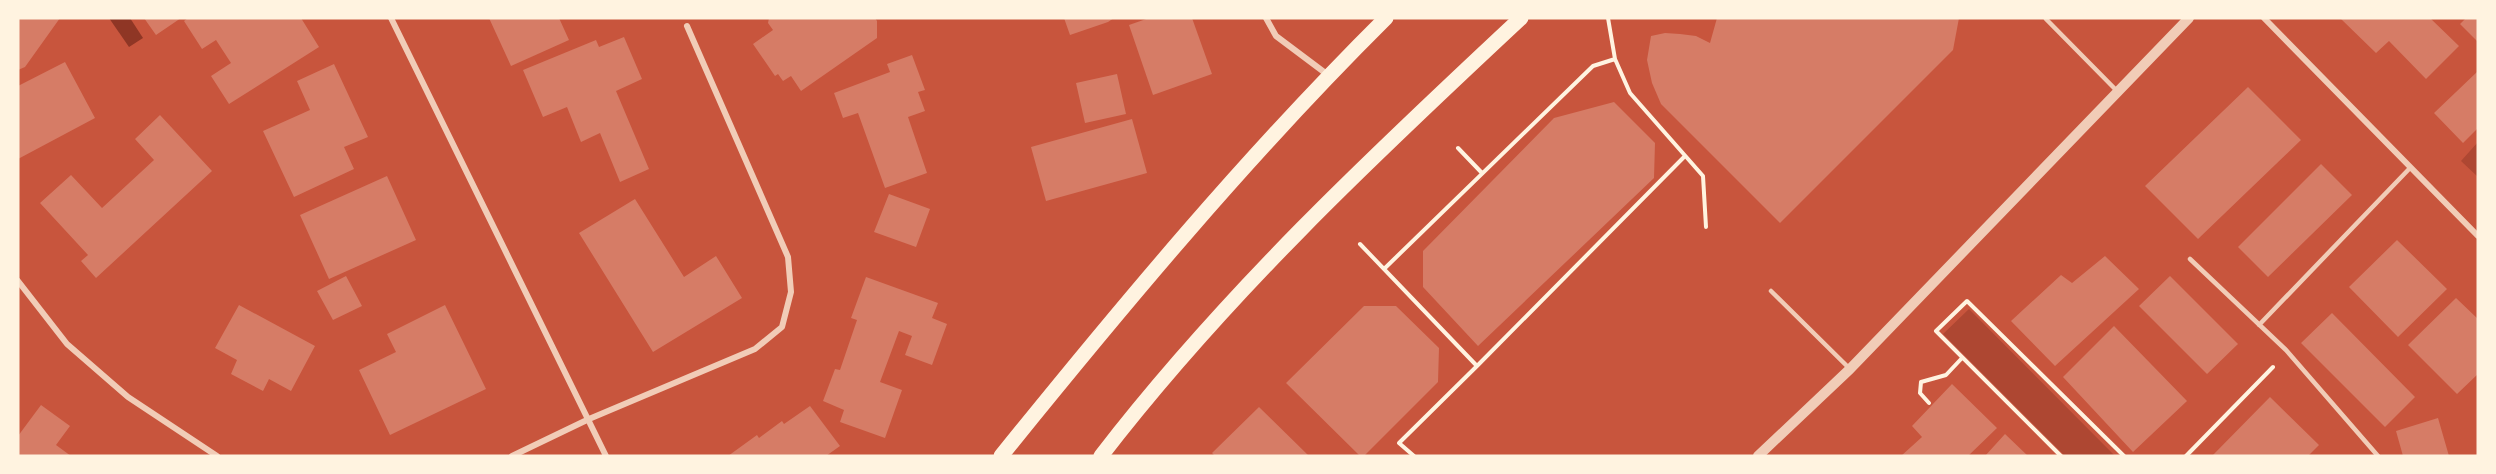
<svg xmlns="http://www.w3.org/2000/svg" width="2496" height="474" viewBox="0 0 2496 474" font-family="'Work Sans',sans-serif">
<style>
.green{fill:#ae4732}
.water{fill:#8f3625}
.building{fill:#d67c66}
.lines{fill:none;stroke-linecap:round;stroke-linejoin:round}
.path{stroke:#fff3e0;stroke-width:4}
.service{stroke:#f1ccb7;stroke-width:4.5}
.minor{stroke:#f1ccb7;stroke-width:6}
.tertiary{stroke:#f1ccb7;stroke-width:10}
.primary{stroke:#fff3e0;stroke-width:15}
</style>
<rect width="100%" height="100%" fill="#c8553d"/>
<path class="green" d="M2478,142V177L2461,161Z
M1969,309L2115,456H2065L1943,334Z"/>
<path class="water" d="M109,18H130L143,38L129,47Z"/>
<path class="building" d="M18,18H60L25,67L18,70Z
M144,18H181L156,35Z
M188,18H301L319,47L229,104L211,76L231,63L216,40L202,49L184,21Z
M489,18H559L569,40L511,66Z
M769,18H875L877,21V38L801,91L791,76L783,81L778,74L775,76L753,44L773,30L768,23Z
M1064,18H1114L1108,22L1070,35Z
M1149,18H1192L1212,74L1153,95L1129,25Z
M1717,18H1959L1953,50L1780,223L1661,104L1652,83L1647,60L1651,36L1665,33L1680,34L1696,36L1710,43Z
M2340,18H2430L2459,46L2426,79L2389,41L2376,53Z
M2466,18H2478V42L2460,24Z
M624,37L642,79L616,91L649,169L620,182L600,133L581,142L567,107L543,117L523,70L596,40L599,47Z
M912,55L925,90L918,92L925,111L908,117L927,173L885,188L858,113L843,118L834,93L890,72L887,64Z
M65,62L95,118L18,159V86Z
M334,64L368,137L344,147L354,169L294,197L263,131L310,110L297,81Z
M2478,71V128L2463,143L2434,113Z
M1117,74L1126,114L1085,123L1076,83Z
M2248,87L2301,140L2198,239L2145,186Z
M1614,102L1655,143L1654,178L1478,346L1423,287V251L1554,118Z
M160,115L212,171L96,278L81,261L88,255L40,203L71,175L102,208L154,160L135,139Z
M1132,119L1147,173L1046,201L1031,147Z
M2321,164L2352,195L2268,277L2238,247Z
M387,176L416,240L329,279L300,215Z
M889,194L930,209L916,247L874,232Z
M635,199L684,277L716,256L742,298L653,352L579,233Z
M2397,240L2447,289L2398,337L2349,287Z
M2105,256L2139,289L2055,366L2011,321L2061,275L2072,283Z
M346,276L362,306L333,320L317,291Z
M2170,276L2238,344L2207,374L2139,306Z
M866,277L938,303L932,318L947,324L932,365L905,355L912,336L899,331L880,382L902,390L885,438L840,422L844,410L823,401L835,369L840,370L857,320L851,318Z
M2456,298L2478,319V374L2457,394L2408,345Z
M239,305L315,346L291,391L269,379L263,391L231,374L237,360L215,348Z
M445,305L486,389L390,435L359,370L396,352L387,334Z
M1364,306H1396L1439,348L1438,382L1364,456H1360L1286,383Z
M2332,313L2415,397L2385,427L2301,343Z
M2114,326L2187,401L2133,452L2063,377Z
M1952,384L1997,428L1968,456H1901L1922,437L1912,426Z
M2270,397L2319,445L2308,456H2212Z
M41,405L70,426L56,445L71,456H18V436Z
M810,406L840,446L826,456H728L757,435L759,438L782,421L784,424Z
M1259,407L1309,456H1215L1212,453Z
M2438,418L2449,456H2403L2396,431Z
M2005,434L2028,456H1985Z"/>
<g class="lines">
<path class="path" d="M1608,18L1615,59L1630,93L1703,176L1706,227
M1458,148L1482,173
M1360,244L1477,366L1685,156
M1384,269L1593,66L1615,59
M1929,403L1920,393L1921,382L1946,375L1962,358
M1414,456L1399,443L1477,366
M2061,456L1936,331L1967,301L2124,456
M2186,456L2273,367"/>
<path class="service" d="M2046,19L2117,91
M2190,259L2286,350L2378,456
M1771,291L1850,369
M2259,325L2410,168"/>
<path class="minor" d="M391,18L606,456
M1266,18L1276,36L1328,75
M2264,18L2478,236
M18,281L67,344L128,397L217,456
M512,456L589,419L755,349L782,327L791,292L788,257L687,26"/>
<path class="tertiary" d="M1758,456L1850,369L2189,18"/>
<path class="primary" d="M1001,456C1123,305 1248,155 1386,18
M1101,456C1225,295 1373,156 1521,18"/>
</g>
<rect width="2496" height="474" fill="none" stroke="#fff3e0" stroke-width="39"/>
</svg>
